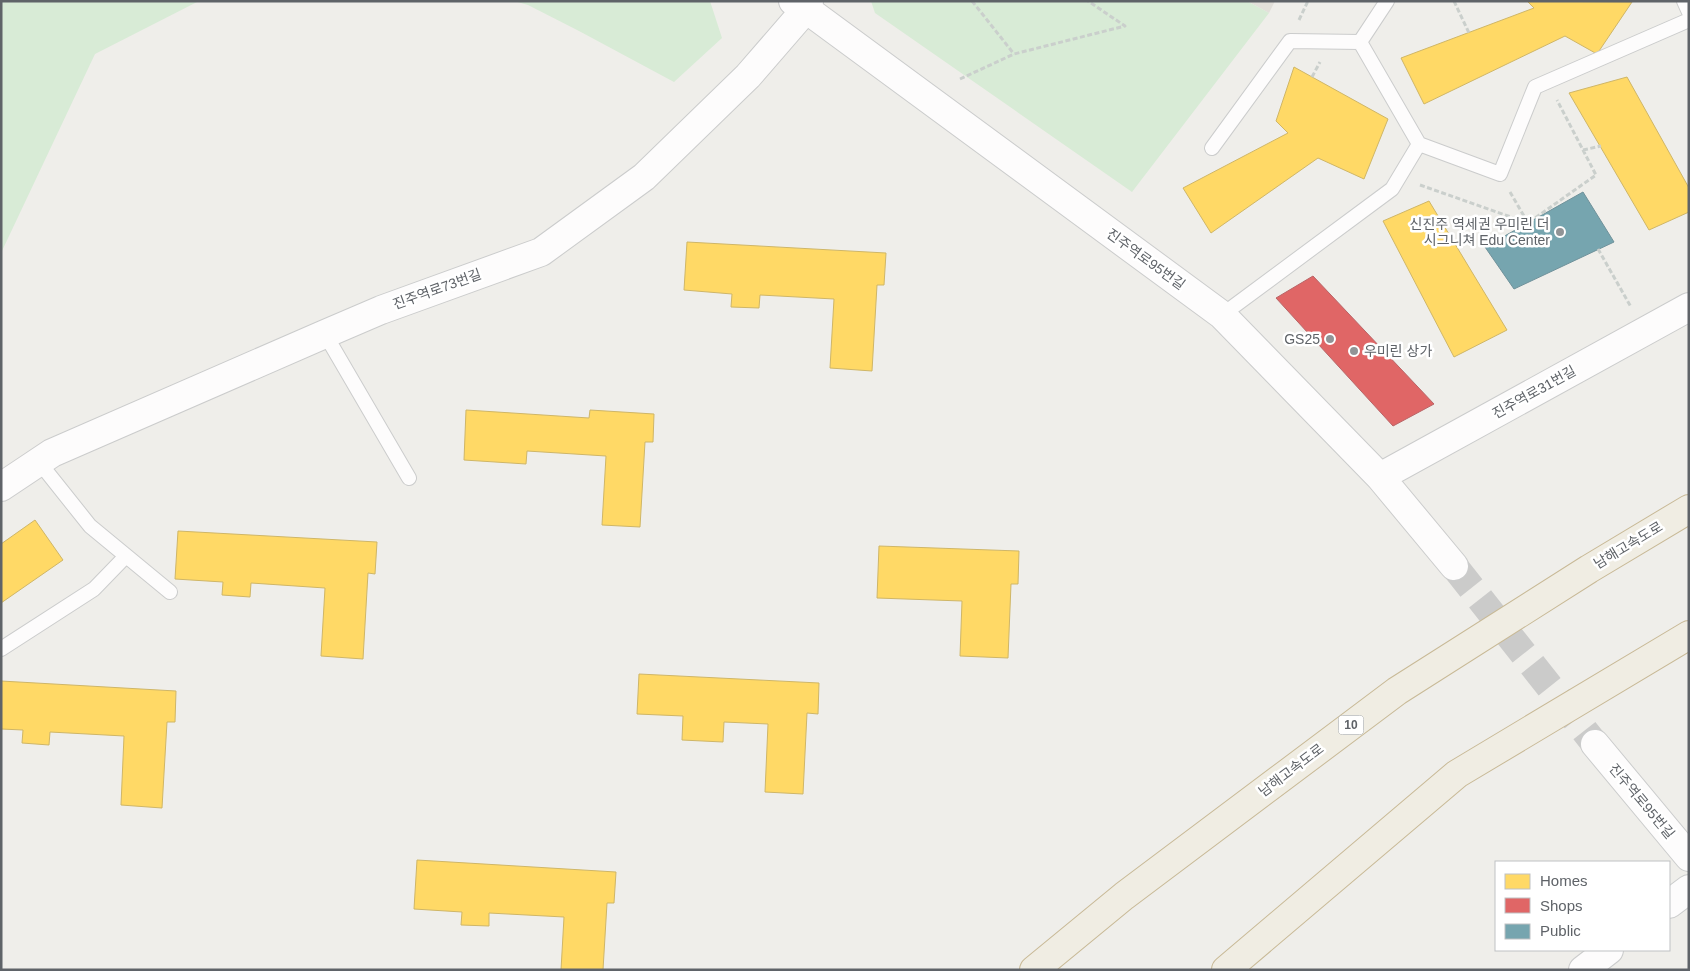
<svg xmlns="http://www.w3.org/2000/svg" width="1690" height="971" viewBox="0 0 1690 971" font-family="Helvetica,'Noto Sans KR',sans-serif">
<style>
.education{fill:#e2e0da}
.green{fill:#d8ebd6}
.homes{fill:#ffd966;stroke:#cfb667}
.shops{fill:#e06666;stroke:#b96567}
.public{fill:#76a5af;stroke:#6f919a}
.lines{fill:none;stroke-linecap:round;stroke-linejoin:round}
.minor-tunnel{stroke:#cbcbca;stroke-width:28;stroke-dasharray:28 14;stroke-linecap:butt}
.service-casing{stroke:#cbcccc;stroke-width:16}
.minor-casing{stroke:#cbcccc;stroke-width:30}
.tertiary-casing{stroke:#cbcccc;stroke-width:30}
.motorway-casing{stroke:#c8b996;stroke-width:30}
.path{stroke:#cacfcc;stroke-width:3;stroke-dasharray:5 2.5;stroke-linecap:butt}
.service{stroke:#fdfcfc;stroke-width:14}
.minor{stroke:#fdfcfc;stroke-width:28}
.tertiary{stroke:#fdfcfc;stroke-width:28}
.motorway{stroke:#f0ede3;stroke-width:28}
.poi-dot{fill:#919496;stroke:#fff;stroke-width:2}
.labels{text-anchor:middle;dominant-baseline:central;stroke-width:5;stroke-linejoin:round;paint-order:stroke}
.shield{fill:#fff;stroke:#8f9295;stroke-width:1}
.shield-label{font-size:12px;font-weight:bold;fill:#5f6368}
.poi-label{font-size:14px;fill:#5f6368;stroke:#fff;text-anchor:end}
.street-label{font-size:14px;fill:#5f6368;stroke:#fff}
</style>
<rect width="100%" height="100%" fill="#efeeea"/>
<path class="education" d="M1247,1H1275L1269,13Z"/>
<path class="green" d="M1,1H199L95,54L1,253Z
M514,1H710L722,38L674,82L579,31L528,5Z
M871,1H1247L1269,13L1132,192L875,13Z"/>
<path class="homes" d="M1527,1L1632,2L1597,54L1565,36L1424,104L1401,58L1534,8Z
M1294,67L1388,119L1364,179L1318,158L1211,233L1183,188L1288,133L1276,121Z
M1627,77L1689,188V212L1649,230L1569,93Z
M1429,201L1507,330L1454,357L1383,221Z
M687,242L886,253L884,285H877L872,371L830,368L834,299L760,295L759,308L731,307L732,294L684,290Z
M466,410L589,418L590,410L654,414L653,442H645L640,527L602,525L606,456L527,451L526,464L464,460Z
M35,520L63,560L1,603V544Z
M178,531L377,542L375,574L368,573L363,659L321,656L325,588L251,583L250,597L222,595L223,582L175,579Z
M879,546L1019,551L1018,584H1011L1008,658L960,656L962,601L877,598Z
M639,674L819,683L818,714L807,713L803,794L765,792L768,724L724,722L723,742L682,740L683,716L637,714Z
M1,681L176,691L175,722H167L162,808L121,805L124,736L50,732L49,745L22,743L23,730L1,729Z
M417,860L616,872L614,903H607L603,970H561L564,917L489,913V926L461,925L462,912L414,909Z"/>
<path class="shops" d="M1313,276L1434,404L1393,426L1276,298Z"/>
<path class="public" d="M1583,192L1614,242L1514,289L1485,247Z"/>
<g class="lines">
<path class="minor-tunnel" d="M1454,566L1595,744"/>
<g class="service-casing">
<path id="service" d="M1684,1L1689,12
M1360,42L1419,144
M1212,148L1290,41L1360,42L1387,1
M1222,315L1392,189L1419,144L1500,174L1535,87L1689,20
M325,334L409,478
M39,462L90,526L170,592
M1,649L94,589L126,556"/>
</g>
<g class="minor-casing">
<path id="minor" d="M793,1L806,9L1222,315L1380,477L1454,566
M1380,477L1689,307
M1595,744L1689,857
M1669,904L1689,889
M1583,970L1609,950"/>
</g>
<g class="tertiary-casing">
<path id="tertiary" d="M1,487L52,453L325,334L381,310L541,252L644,177L748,76L806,9L809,1"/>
</g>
<g class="motorway-casing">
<path id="motorway" d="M1034,970L1124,896L1397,691L1589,569L1689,509
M1226,970L1457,774L1689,635"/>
</g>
<path class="path" d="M972,1L1014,54
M1454,1L1469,33
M1299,20L1308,1
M1312,77L1320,62
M960,79L1014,54L1125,26L1088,1
M1583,150L1601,146
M1420,185L1528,223
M1510,192L1528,223L1596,175L1557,100
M1598,249L1631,307"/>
<use href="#service" class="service"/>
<use href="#minor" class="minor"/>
<use href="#tertiary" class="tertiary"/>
<use href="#motorway" class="motorway"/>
</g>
<g class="poi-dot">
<circle cx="1560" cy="232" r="5"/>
<circle cx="1330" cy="339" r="5"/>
<circle cx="1354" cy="351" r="5"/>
</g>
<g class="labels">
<rect class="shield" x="1338.5" y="715.5" width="25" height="19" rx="4"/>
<g class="shield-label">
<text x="1351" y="725">10</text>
</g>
<g class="poi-label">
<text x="1550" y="224">신진주 역세권 우미린 더<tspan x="1550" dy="16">시그니쳐 Edu Center</tspan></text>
<text x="1320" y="339">GS25</text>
<text x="1364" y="351" text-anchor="start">우미린 상가</text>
</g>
<g class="street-label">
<text transform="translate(1146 259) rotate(36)">진주역로95번길</text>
<text transform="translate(437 289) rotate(-20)">진주역로73번길</text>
<text transform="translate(1534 392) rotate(-29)">진주역로31번길</text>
<text transform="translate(1628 545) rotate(-31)">남해고속도로</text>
<text transform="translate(1291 770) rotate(-37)">남해고속도로</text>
<text transform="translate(1642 801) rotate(50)">진주역로95번길</text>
</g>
</g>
<rect width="1690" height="971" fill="none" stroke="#5f6368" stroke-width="5"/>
<rect x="1495" y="861" width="175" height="90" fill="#ffffff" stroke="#bfc1c3"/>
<rect x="1505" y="874" width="25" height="15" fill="#ffd966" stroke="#bfc1c3"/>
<text x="1540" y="886" font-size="15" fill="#5f6368">Homes</text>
<rect x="1505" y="898" width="25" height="15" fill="#e06666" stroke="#bfc1c3"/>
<text x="1540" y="911" font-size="15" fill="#5f6368">Shops</text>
<rect x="1505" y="924" width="25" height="15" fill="#76a5af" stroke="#bfc1c3"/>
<text x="1540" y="936" font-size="15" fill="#5f6368">Public</text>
</svg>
